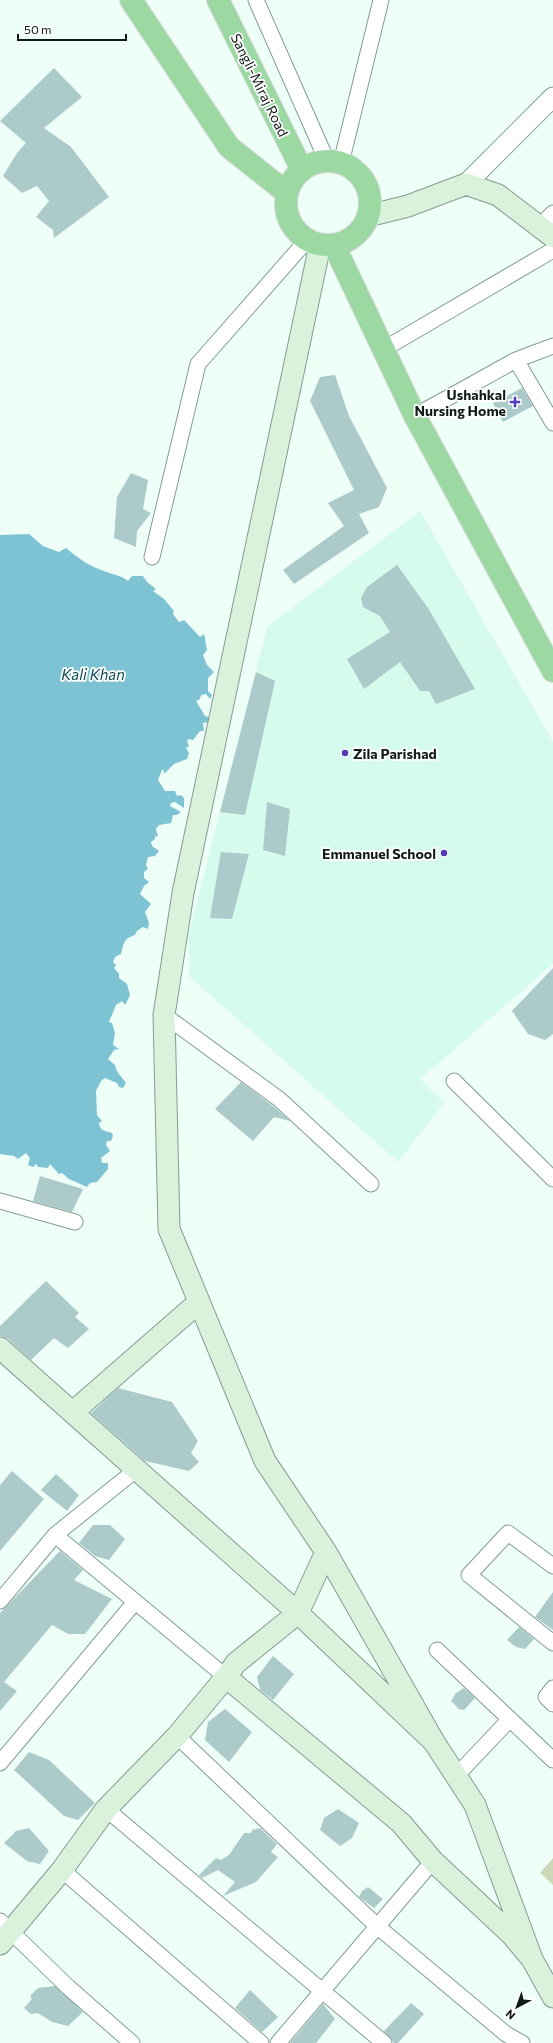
<svg xmlns="http://www.w3.org/2000/svg" width="553" height="2043" viewBox="0 0 553 2043" font-family="Commissioner,sans-serif">
<style>
.built{fill:#d5fbec}
.green{fill:#ccd8b7}
.water{fill:#7ec3d4}
.building{fill:#abcac9}
.lines{fill:none;stroke-linecap:round;stroke-linejoin:round}
.minor-casing{stroke:#829d92;stroke-width:17}
.tertiary-casing{stroke:#829d92;stroke-width:21}
.secondary-casing{stroke:#829d92;stroke-width:23}
.trunk-casing{stroke:#d9dada;stroke-width:24}
.minor{stroke:#fff;stroke-width:15}
.tertiary{stroke:#fff;stroke-width:19}
.secondary{stroke:#daf1dc;stroke-width:21}
.trunk{stroke:#9bd8a2;stroke-width:22}
.poi-dot{fill:#523cb4;stroke:#fff;stroke-width:1.5}
.labels{text-anchor:middle;dominant-baseline:central;stroke-width:3.5;stroke-linejoin:round;paint-order:stroke}
.street-label{font-size:14px;fill:#101a16;stroke:#fff}
.poi-label{font-size:14px;font-weight:bold;fill:#101a16;stroke:#fff;text-anchor:end}
.water-label{font-size:15px;font-style:italic;fill:#0a4855;stroke:#fff}
</style>
<rect width="100%" height="100%" fill="#eefff8"/>
<path class="built" d="M420,511L553,742V964L420,1079L444,1103L398,1162L189,976V933L267,627Z"/>
<path class="green" d="M553,1858V1885L540,1873Z"/>
<path class="water" d="M29,534L43,546L59,552L66,548C78,558 89,566 104,571C113,575 121,575 128,581L132,576H143L147,582L156,589L153,591L164,599L174,611L173,614L179,622L184,620L200,637L204,634L207,650L203,655L207,665L214,672L208,678V691L212,695L210,699L206,694L201,695L200,699L196,701L205,716L212,718L209,722L203,723L204,731H200L193,740L189,739L187,741L189,746L186,748L189,753L187,759L174,764L164,774V770H162L158,780L165,791H175L177,796L181,795L184,798V808L175,802L171,803L170,806L181,812L177,815H173L171,823L159,825L156,829L158,837L155,836V839L151,842L152,846L159,851L155,856L148,857L146,865L148,869L144,872V878L149,882L144,886L140,894L151,904L145,912L149,923L148,929L143,927L137,931L135,935C123,939 124,943 121,954L115,957L113,962L116,965L114,968L119,974V978L127,984L130,995L125,1005L122,1001L116,1005L109,1022L112,1023L115,1033L113,1045L119,1049L114,1050L108,1059L115,1065C116,1072 122,1077 126,1083L123,1088L119,1087L117,1083L105,1078L101,1081L96,1091L97,1115L102,1121L99,1123C100,1131 105,1131 112,1133L113,1136L111,1141H107L106,1145L110,1151L101,1158L102,1163H108V1169L97,1182L90,1183L87,1187L69,1179L62,1173L59,1174L50,1164L48,1168L38,1167L36,1164L33,1167L28,1165L30,1158L26,1153L18,1159L14,1156L0,1154V535Z"/>
<path class="building" d="M54,68L82,97L44,128L71,147L109,197L54,238L53,230L36,217L49,201L37,186L22,193L3,176L17,153L26,143L0,121Z
M335,375L349,416L387,488L379,507L359,514L369,533L294,584L283,570L344,526L328,503L354,490L310,401L320,377Z
M522,388L533,406L503,422L493,403Z
M131,473L148,480L143,509L151,513L137,531L136,547L114,538L117,497Z
M397,565L428,608L475,689L436,704L429,691H420L400,662L364,689L347,659L390,632L380,616L363,607L361,598L367,587Z
M256,672L275,681L245,815L220,812Z
M267,802L290,809L285,856L263,850Z
M221,852L249,854L232,919L210,918Z
M553,968V1034L545,1040L528,1034L512,1011Z
M241,1082L273,1106L290,1121L274,1117L253,1141L215,1109Z
M40,1176L83,1189L72,1212L33,1201Z
M46,1281L79,1313L75,1317L89,1329L68,1348L54,1338L31,1360L8,1339L0,1336V1326Z
M118,1388L172,1402L198,1441L191,1453L199,1462L189,1471L145,1461L91,1413Z
M12,1471L44,1499L0,1551V1485Z
M56,1474L79,1495L67,1511L41,1490Z
M93,1525H110L125,1539L109,1560L95,1556L79,1543Z
M60,1551L83,1570L74,1580L112,1599L85,1634H68L52,1625L4,1682L17,1691L0,1711V1613Z
M553,1592V1630L535,1617Z
M519,1627L534,1639L525,1649L516,1647L507,1640Z
M273,1656L294,1674L273,1700L260,1690L257,1677Z
M464,1688L475,1698L464,1710L459,1709L451,1701L456,1693Z
M225,1709L252,1732L229,1762L205,1740L208,1722Z
M29,1752L49,1760L95,1803L78,1820L64,1816L14,1770Z
M338,1809L359,1823L352,1838L340,1846L320,1830L324,1818Z
M29,1828L49,1851L40,1864L27,1861L4,1843L16,1831Z
M260,1828L277,1844L271,1852L278,1857L256,1882L223,1896L235,1882L218,1870L202,1878L199,1875L216,1858L221,1860L229,1855L244,1833H251L252,1830Z
M368,1887L383,1899L374,1908L359,1897L362,1891Z
M55,1986L83,2012L68,2026L52,2022L38,2013L31,2014L24,2008L32,1999L30,1996L38,1988Z
M250,1990L278,2017L262,2032L235,2008Z
M411,2003L424,2014L398,2043H394L384,2031Z
M323,2004L335,2019L316,2043H290Z"/>
<g class="lines">
<g class="minor-casing">
<path id="minor" d="M256,0L327,161
M341,163L381,0
M540,226L553,213
M384,349L553,250
M516,360L553,423
M415,416L516,360L553,346
M152,557L198,364L307,240
M164,1015L279,1099L371,1184
M454,1081L553,1179
M0,1201L75,1222
M55,1535L226,1677
M553,1566L508,1533L469,1575L553,1643
M0,1601L55,1535L137,1469
M437,1650L553,1760
M553,1688L546,1697L553,1704
M177,1736L378,1927L506,2034L522,2043
M0,1763L135,1602
M456,1776L510,1719
M106,1809L384,2043
M62,1870L261,2043
M0,1921L68,1987L132,2043
M278,2043L433,1861"/>
</g>
<g class="tertiary-casing">
<path id="tertiary" d="M466,184L553,97"/>
</g>
<g class="secondary-casing">
<path id="secondary" d="M368,216L408,206L466,184L498,195L553,237
M320,245L183,893L164,1015L169,1229L265,1461L326,1552L298,1613L236,1663L226,1677L401,1823L433,1861L511,1934L532,1959
M0,1348L298,1613L434,1742
M73,1412L199,1302
M326,1552L434,1742L475,1805L532,1959L553,1997
M0,1944L62,1870L106,1809L177,1736L226,1677"/>
</g>
<g class="trunk-casing">
<path id="trunk" d="M131,0L229,147L287,193
M218,0L302,170
M286 203a42 42 0 1 1 84 0a42 42 0 1 1-84 0Z
M334,245L415,416L553,671"/>
</g>
<use href="#minor" class="minor"/>
<use href="#tertiary" class="tertiary"/>
<use href="#secondary" class="secondary"/>
<use href="#trunk" class="trunk"/>
</g>
<g class="poi-dot">
<path d="M513 396h4v4h4v4h-4v4h-4v-4h-4v-4h4z"/>
<circle cx="345" cy="753" r="4"/>
<circle cx="444" cy="853" r="4"/>
</g>
<g class="labels">
<g class="street-label">
<text transform="translate(260 85) rotate(64)">Sangli-Miraj Road</text>
</g>
<g class="poi-label">
<text x="506" y="394">Ushahkal<tspan x="506" dy="16">Nursing Home</tspan></text>
<text x="353" y="753" text-anchor="start">Zila Parishad</text>
<text x="436" y="853">Emmanuel School</text>
</g>
<g class="water-label">
<text x="93" y="674">Kali Khan</text>
</g>
</g>
<g transform="translate(517 2007) rotate(221)" stroke="#ffffff" stroke-width="3" paint-order="stroke">
<path d="M0-3L7 15L0 10L-7 15Z" fill="#101a16"/>
<text y="-6" font-size="11" font-weight="bold" text-anchor="middle" fill="#101a16">N</text>
</g>
<path d="M18 34v6h108v-6" fill="none" stroke="#101a16" stroke-width="2"/>
<text x="24" y="34" font-size="12" fill="#101a16" stroke="#ffffff" stroke-width="3" paint-order="stroke">50 m</text>
</svg>
